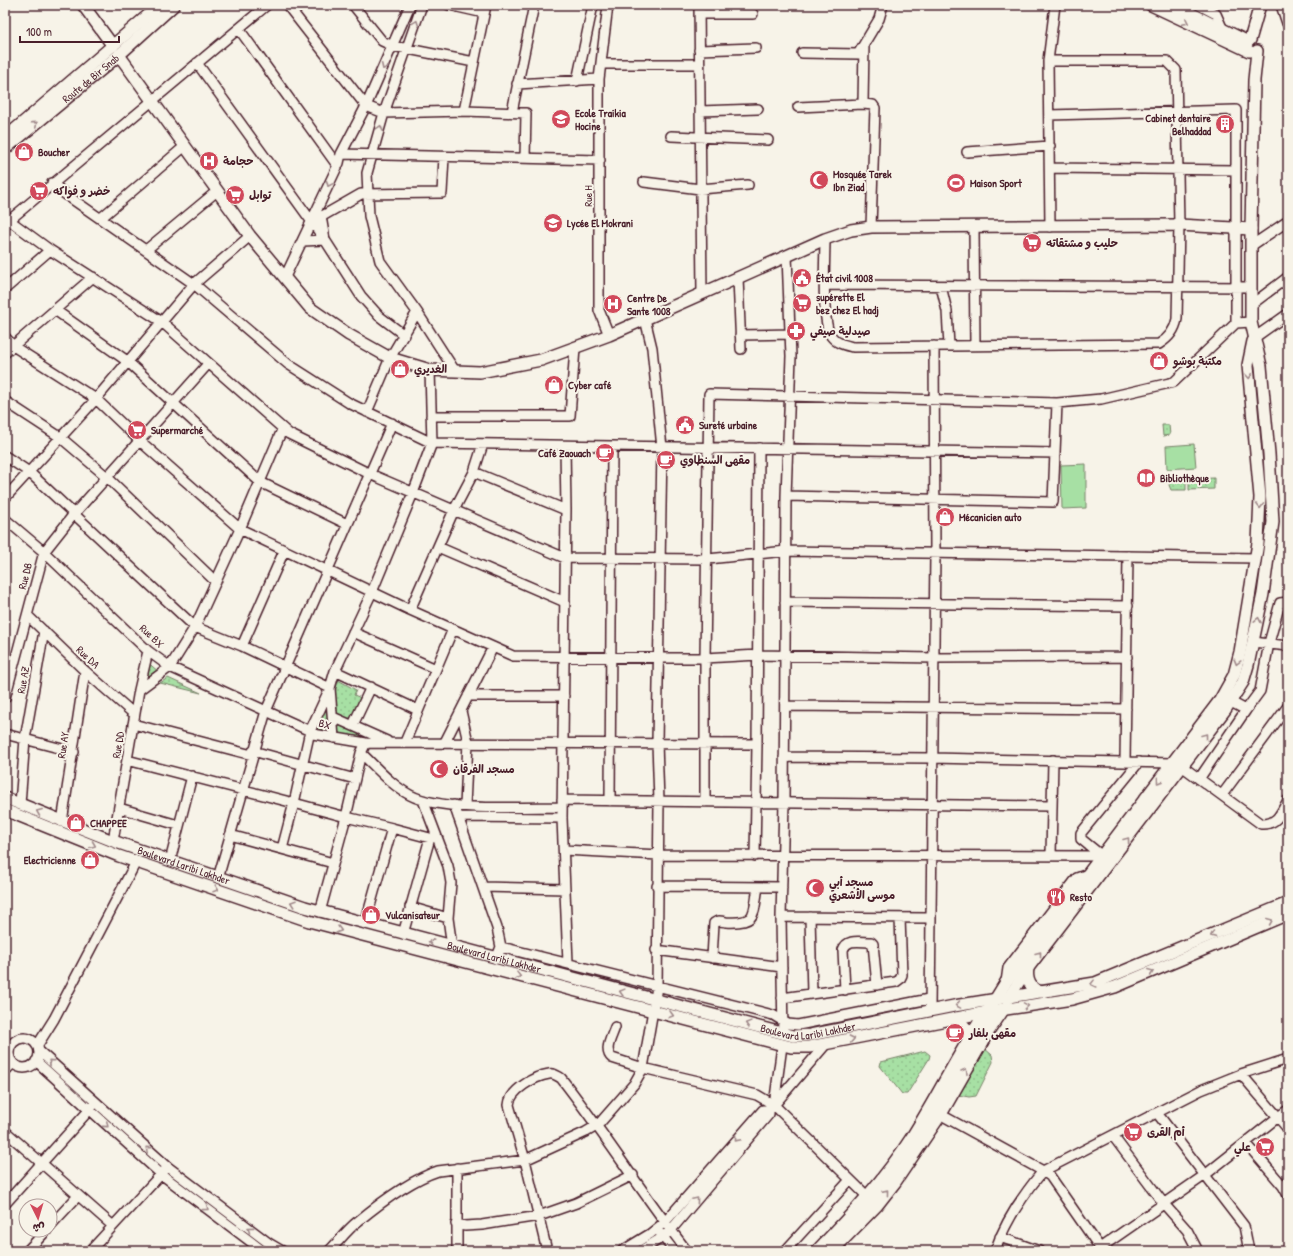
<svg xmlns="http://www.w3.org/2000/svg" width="1293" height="1256" viewBox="0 0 1293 1256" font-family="'Patrick Hand','Playpen Sans Arabic',sans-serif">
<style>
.grass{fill:url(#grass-dots);stroke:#788068}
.park{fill:#a7e0a4;stroke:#788068}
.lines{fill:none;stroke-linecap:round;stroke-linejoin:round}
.minor-casing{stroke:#4a1f2b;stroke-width:12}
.major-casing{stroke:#4a1f2b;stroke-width:14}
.highway-casing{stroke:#4a1f2b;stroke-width:16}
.minor{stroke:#f7f3e8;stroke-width:9}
.major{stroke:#f7f3e8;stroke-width:11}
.highway{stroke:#f7f3e8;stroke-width:13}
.oneway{stroke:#a0898a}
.labels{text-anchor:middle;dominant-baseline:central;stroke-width:4;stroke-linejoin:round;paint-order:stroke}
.street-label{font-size:11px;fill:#4a1f2b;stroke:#f7f3e8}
.poi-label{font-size:11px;font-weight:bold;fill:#4a1f2b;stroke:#f7f3e8;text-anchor:start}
</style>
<defs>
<pattern id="grass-dots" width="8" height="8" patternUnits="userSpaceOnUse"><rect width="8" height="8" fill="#a7e0a4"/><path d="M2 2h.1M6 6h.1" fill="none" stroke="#91c08d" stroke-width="1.8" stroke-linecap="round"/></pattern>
</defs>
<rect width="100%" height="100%" fill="#f7f3e8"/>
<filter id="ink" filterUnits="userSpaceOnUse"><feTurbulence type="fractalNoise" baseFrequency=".025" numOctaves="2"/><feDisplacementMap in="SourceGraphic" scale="8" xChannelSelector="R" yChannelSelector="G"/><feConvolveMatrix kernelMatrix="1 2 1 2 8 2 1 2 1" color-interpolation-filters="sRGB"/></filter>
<g filter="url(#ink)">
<path class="grass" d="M1162,425H1169L1170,435L1163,436Z
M1214,478V489L1189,490V479Z
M1186,479V490H1171L1169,485L1170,480Z
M146,661L159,672L143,687Z
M168,678L201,693L160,683Z
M338,680L356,690L354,695L361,698L353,720L350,722L335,717L334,697Z
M327,699L331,735L313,732Z
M336,724L372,738V740L336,738Z
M984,1048L992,1055L993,1062L976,1096L969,1097L958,1095Z
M925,1051L930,1055L929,1059L907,1094H902L880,1066L881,1062Z"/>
<path class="park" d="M1194,444L1196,467L1167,469L1166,446Z
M1086,464V508L1062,509L1061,465Z"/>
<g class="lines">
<g class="minor-casing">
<path id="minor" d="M287,5L366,106L384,113L464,111L526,113L525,158
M353,5L382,41L393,46L474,62
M422,5L384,113L367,173L369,216L380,261L417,312L455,371
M449,5L484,13
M608,5L599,79V310L609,335
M699,5L702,294
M1199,5L1216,14L1223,30
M699,14H753
M239,29L337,165
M699,50L756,48
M802,53L858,54L879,19L883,5
M197,63L325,240L361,296L379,316L404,335
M601,64H699
M577,81L593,5
M517,84L599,79
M863,104L873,105L875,108L871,227
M798,107L863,104L864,45
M464,111L486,5
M700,111L758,109
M512,112L534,5
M1049,115L1236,110V323L1251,322
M671,136L768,140
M967,152L1050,146
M341,154L600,160
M1050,168L1236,170
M644,182L700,189L748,185
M52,183L65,194L194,284L288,364L349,403L432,443L1055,453
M101,218L185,146
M9,220L50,250L162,322L289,434L370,474L565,558L708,559L786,551L1256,558
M312,222L361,194L442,193L444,157
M6,223L267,5
M1050,227L1048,61L1055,5
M974,228L975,345
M825,239C825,259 821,322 831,336C837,344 845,345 853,347L1159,344C1169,338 1175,330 1177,319L1179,225L1176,70L1167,61H1048
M303,241L325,240L321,216
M1251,246L1288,221
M146,250L217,191
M285,277L339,163L341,154L366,106L410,5
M738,278L741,349
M825,285L1251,287
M941,286L947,311L949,346
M5,289L50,250
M1251,305L1288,277
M55,310L127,361L260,482L347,524
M740,335L790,334
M5,337L13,346L96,399L140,441L240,529L410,610L513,656L705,658L758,655L934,658L1127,657
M1254,338L1288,314
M5,353L93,277
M5,401L60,437L107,477L216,582
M367,412L390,358L417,312
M431,416H570L575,348
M565,446L566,510
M5,456L29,472L195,627L242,646L330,688L334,738
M474,472L566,510L562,818L568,963
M786,496L1053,502L1057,403
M5,498L96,399L194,284L250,236
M5,519L44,552L148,651L170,667L310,731L313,734L366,743L757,744L755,856
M438,547L565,602
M785,602L1128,606
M410,610L454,510L474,472L483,444
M28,616L85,671L134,714
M353,632L436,669
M1253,642L1288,646
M242,646L284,551
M335,671L418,710
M139,690L148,651
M468,696H564
M5,698L44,552L74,514L208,364
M1231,702L1246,710
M785,706L1126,709
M461,711L468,742L465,806
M333,717L387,741
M133,724L252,755
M353,725L371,687
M5,734L74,752
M405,742L453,629
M445,742L493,647
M757,744L759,448
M253,751L355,779
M361,753C376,767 391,785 410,795C442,812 524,807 562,807
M784,757L932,758L1172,763
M127,760L294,803L310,731L330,688L335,671L372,592L413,493L432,443L430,370
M1125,761L1128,556
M1183,767L1261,824C1277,825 1281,813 1288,800
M1199,779L1246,710L1260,691L1269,643L1280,603L1288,602
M1222,795L1288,706
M423,800L448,866L451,883L448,918L452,947
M562,800L1051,806
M610,801L612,447
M705,802V658L709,394L1057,403L1101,399L1174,382L1236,323
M20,804L25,739L44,631
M454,805L497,928L501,947
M119,808L178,825
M458,817L562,818
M62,822L85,671
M392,828L430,838L403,934
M230,835L333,863
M113,841L139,690L170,667L195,627L240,529L282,430
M282,849L294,803L346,817L320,912
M564,850L659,855L1102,856
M1051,855L1053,760
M1102,856L1081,839V833L1139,762
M170,861L192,776
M218,878L266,711L392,423
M657,886L782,887
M483,887L565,889
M410,907L448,918
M781,917L929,918
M810,917L812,994
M365,924L392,828L346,817L361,753L366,743
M656,950L782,967
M712,958L714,923C718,920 721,921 726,922C758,924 753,914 758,887
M496,959L501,947L773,1015L788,1024L798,1025L929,999
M1006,982L1008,968L1077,878L1088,874
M845,990L843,950C847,938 860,942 871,942L873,944L877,985
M782,998L896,982L900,979L902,975L900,918
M930,1010L935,553L934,346
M615,1027C612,1037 603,1050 612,1058L643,1068L757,1095L774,1105L872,1201
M783,1034L781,917L784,803L786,496L791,356L787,256
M9 1053a15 15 0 1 1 30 0a15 15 0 1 1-30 0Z
M37,1046L54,1019L136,862
M39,1051L168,1167L270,1244L282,1251
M36,1061L161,1174L263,1251
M5,1071L13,1063
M774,1105L782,1046
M1288,1110L1278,1117L1288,1129
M936,1112L1043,1171C1023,1195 1005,1221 995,1251
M1157,1113L1244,1226L1249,1251
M5,1131L113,1226
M1113,1136L1164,1204L1187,1230L1198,1251
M1246,1143L1283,1186L1288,1195
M5,1204L92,1107
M456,1224L465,1226L482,1225L539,1216L576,1203L633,1175
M50,1226L77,1197
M660,1233L674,1251
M1000,1237L1039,1251
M27,1251L47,1230
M90,1251L165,1170
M329,1251C338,1242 347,1230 357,1222C380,1203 410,1180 438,1171L525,1160L586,1132L598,1125L634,1084L643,1068L657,987L659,801L657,743L662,448L652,348L645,319
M457,1251V1168
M547,1251L525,1160L509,1105C510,1090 535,1076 549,1074C554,1073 557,1076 561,1078C605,1134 643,1195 687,1251
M622,1251L650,1234L665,1222L763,1110L769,1109L774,1105L826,1044
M640,1251L663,1237L671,1230L769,1114V1109
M785,1251L850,1180
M1103,1251L1100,1248L1205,1175L1278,1117L1241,1074
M1104,1251L1100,1248L1050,1176L1043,1171L1201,1090L1241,1074L1288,1059"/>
</g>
<g class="major-casing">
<g id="major">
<path d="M83,5L113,46"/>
<path d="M1151,5L1249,51"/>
<path d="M1174,5L1248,42"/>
<path d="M1282,5L1288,23"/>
<path d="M1250,40L1260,5"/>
<path d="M119,55L250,236L310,308L349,335L390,358L430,370L480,372L541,360L609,335L825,239L851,230L871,227L1179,225L1251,229"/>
<path d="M5,138L160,5"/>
<path id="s1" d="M5,149L119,55L174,5"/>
<path id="s2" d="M5,798L113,841L305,907L793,1036L810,1035L954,1006L1095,983L1288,903"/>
<path d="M5,810L119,856L309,921L791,1047H809L987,1012L1072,999L1115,987L1288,914"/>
<path d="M1028,968C1026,979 1030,990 1042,992"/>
<path d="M1007,1000L1028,968L1225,710L1243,682L1248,665L1263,594L1273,522L1269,454L1261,366L1251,322V229L1254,80L1257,51"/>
<path d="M993,1003L1006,982L1220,700L1234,675L1240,652L1258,543L1260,497L1248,365L1253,341"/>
<path d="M956,1018L967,1029L968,1041"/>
</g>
</g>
<g class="highway-casing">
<path id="highway" d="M818,1251C853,1215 886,1179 913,1137C939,1096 960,1052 987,1012
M831,1251L876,1205L894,1182L940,1114L987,1032L1002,1010"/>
</g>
<use href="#minor" class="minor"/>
<use href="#major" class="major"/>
<use href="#highway" class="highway"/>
</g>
<defs><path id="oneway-chevron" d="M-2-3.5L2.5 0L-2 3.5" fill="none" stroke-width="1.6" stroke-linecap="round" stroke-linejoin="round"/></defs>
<g class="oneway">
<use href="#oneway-chevron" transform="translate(1186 22) rotate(26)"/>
<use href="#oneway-chevron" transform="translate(416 23) rotate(-70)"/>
<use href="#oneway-chevron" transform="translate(384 67) rotate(115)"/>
<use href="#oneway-chevron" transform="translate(35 124) rotate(-40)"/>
<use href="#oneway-chevron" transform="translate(380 128) rotate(-74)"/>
<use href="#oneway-chevron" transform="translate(329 184) rotate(114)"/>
<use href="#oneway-chevron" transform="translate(1249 376) rotate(85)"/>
<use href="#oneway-chevron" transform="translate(1260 506) rotate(89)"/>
<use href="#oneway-chevron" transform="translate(1258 620) rotate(-78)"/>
<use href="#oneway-chevron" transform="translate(1237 662) rotate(105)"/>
<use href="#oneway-chevron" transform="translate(1205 736) rotate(-53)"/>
<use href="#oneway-chevron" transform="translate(1159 781) rotate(127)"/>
<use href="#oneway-chevron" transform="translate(39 812) rotate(-157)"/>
<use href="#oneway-chevron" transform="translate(1127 840) rotate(-53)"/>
<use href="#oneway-chevron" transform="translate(93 845) rotate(22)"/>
<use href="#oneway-chevron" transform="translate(216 889) rotate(19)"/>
<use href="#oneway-chevron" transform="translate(293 903) rotate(-161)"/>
<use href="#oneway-chevron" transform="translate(1270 921) rotate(-23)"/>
<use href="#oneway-chevron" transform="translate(339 930) rotate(15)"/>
<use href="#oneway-chevron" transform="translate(1213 935) rotate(157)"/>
<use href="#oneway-chevron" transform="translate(431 942) rotate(-166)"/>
<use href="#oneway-chevron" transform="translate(1039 954) rotate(-52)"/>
<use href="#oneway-chevron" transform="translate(1151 972) rotate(-23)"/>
<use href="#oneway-chevron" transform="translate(518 976) rotate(14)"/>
<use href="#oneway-chevron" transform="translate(1093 984) rotate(166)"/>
<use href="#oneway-chevron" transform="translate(622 992) rotate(-165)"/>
<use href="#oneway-chevron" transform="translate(958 1005) rotate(170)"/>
<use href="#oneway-chevron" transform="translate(1026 1006) rotate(-9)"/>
<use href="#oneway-chevron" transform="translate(671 1015) rotate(15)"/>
<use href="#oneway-chevron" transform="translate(748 1024) rotate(-165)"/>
<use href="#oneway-chevron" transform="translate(852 1039) rotate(-11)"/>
<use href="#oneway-chevron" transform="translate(51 1062) rotate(-138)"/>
<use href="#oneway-chevron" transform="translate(965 1071) rotate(-60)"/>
<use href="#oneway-chevron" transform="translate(106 1125) rotate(41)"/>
<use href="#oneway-chevron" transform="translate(737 1139) rotate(131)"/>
<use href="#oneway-chevron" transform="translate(148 1149) rotate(-139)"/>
<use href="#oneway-chevron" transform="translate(886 1192) rotate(-51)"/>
<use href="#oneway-chevron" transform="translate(696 1200) rotate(-50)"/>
<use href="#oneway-chevron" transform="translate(206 1208) rotate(37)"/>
<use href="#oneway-chevron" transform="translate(250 1229) rotate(-143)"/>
</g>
</g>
<defs>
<g id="school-disc" transform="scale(1)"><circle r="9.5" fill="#d1495b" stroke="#f7f3e8"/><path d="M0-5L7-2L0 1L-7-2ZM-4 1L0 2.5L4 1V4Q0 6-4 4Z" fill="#fff"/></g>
<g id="building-disc" transform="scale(1)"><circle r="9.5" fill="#d1495b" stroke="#f7f3e8"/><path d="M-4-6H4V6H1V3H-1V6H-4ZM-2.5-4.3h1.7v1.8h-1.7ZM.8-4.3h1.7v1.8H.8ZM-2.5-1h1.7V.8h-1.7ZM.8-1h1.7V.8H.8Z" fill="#fff"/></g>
<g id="shop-disc" transform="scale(1)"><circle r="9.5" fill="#d1495b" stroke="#f7f3e8"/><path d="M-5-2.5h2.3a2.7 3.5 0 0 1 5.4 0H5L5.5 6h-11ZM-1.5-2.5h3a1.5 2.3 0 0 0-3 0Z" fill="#fff"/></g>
<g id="hospital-disc" transform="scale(1)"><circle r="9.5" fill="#d1495b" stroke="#f7f3e8"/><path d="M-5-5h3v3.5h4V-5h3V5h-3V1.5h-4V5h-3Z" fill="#fff"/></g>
<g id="mosque-disc" transform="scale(1)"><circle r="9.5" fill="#d1495b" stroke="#f7f3e8"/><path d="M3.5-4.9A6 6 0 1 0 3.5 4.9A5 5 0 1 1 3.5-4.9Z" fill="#fff"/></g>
<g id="stadium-disc" transform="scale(1)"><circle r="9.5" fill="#d1495b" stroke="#f7f3e8"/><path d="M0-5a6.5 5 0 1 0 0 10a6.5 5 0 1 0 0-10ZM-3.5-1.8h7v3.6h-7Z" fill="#fff"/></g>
<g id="supermarket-disc" transform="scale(1)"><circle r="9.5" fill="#d1495b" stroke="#f7f3e8"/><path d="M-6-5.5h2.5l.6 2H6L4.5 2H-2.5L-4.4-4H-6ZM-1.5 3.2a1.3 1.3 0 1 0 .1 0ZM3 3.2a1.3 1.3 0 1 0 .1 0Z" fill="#fff"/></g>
<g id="civic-disc" transform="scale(1)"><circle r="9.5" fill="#d1495b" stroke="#f7f3e8"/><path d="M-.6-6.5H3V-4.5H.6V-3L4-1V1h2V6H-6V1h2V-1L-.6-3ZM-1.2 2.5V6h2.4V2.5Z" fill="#fff"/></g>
<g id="pharmacy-disc" transform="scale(1)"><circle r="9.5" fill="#d1495b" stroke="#f7f3e8"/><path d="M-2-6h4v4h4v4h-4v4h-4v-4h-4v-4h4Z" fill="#fff"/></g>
<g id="cafe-disc" transform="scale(1)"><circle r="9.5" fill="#d1495b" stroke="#f7f3e8"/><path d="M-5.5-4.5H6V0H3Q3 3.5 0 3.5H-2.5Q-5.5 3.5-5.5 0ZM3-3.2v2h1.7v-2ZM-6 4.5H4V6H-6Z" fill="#fff"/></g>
<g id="library-disc" transform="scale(1)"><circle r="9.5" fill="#d1495b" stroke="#f7f3e8"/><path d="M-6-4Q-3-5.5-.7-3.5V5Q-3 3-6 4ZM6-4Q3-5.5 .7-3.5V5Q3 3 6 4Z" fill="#fff"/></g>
<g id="restaurant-disc" transform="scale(1)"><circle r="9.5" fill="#d1495b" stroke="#f7f3e8"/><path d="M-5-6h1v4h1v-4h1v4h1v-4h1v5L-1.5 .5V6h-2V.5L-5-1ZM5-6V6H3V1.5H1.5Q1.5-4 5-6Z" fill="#fff"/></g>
</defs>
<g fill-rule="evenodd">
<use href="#school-disc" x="561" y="119"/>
<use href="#building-disc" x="1225" y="124"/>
<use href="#shop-disc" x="24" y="152"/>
<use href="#hospital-disc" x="209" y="161"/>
<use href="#mosque-disc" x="819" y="180"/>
<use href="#stadium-disc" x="956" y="183"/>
<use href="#supermarket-disc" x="39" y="191"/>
<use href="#supermarket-disc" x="235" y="195"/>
<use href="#school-disc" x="553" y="223"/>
<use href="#supermarket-disc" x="1032" y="243"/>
<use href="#civic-disc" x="802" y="278"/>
<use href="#supermarket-disc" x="802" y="303"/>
<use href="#hospital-disc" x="613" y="304"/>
<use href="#pharmacy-disc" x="796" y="331"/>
<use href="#shop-disc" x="1159" y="361"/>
<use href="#shop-disc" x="400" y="369"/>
<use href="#shop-disc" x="554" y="385"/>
<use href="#civic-disc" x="685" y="425"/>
<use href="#supermarket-disc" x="137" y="430"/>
<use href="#cafe-disc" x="605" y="453"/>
<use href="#cafe-disc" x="666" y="460"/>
<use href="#library-disc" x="1146" y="478"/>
<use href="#shop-disc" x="945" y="517"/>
<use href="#mosque-disc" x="439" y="769"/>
<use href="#shop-disc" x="76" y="823"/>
<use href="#shop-disc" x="90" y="860"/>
<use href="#mosque-disc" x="815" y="888"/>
<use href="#restaurant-disc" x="1056" y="897"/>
<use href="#shop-disc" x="371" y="915"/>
<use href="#cafe-disc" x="955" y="1033"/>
<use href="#supermarket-disc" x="1133" y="1132"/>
<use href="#supermarket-disc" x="1265" y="1147"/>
</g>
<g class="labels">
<g class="street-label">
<text stroke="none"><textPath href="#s1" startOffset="111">Route de Bir Snab</textPath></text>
<text transform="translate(588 196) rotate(-90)">Rue H</text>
<text transform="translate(25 576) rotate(-76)">Rue DB</text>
<text transform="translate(152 636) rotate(43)">Rue BX</text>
<text transform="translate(88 657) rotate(43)">Rue DA</text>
<text transform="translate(23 680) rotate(-80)">Rue AZ</text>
<text transform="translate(325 724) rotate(15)">BX</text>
<text transform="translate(63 745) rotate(-82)">Rue AY</text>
<text transform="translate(118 745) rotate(-81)">Rue DD</text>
<text stroke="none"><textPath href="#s2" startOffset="191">Boulevard Laribi Lakhder</textPath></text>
<text stroke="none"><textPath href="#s2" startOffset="515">Boulevard Laribi Lakhder</textPath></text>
<text stroke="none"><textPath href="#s2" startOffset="839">Boulevard Laribi Lakhder</textPath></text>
</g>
<g class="poi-label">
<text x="575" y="113">Ecole Traikia<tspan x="575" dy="13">Hocine</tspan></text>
<text x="1211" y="118" text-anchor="end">Cabinet dentaire<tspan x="1211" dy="13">Belhaddad</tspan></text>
<text x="38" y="152">Boucher</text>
<text x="223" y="161">حجامة</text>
<text x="833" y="174">Mosquée Tarek<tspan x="833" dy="13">Ibn Ziad</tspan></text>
<text x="970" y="183">Maison Sport</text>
<text x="53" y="191">خضر و فواكه</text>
<text x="249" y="195">توابل</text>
<text x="567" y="223">Lycée El Mokrani</text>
<text x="1046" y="243">حليب و مشتقاته</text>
<text x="816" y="278">État civil 1008</text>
<text x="816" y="297">supérette El<tspan x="816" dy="13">bez chez El hadj</tspan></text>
<text x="627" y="298">Centre De<tspan x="627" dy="13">Sante 1008</tspan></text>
<text x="810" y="331">صيدلية صيفي</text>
<text x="1173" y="361">مكتبة بوشو</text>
<text x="414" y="369">الغديري</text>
<text x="568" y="385">Cyber café</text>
<text x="699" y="425">Sureté urbaine</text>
<text x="151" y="430">Supermarché</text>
<text x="591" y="453" text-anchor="end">Café Zaouach</text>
<text x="680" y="460">مقهى السنطاوي</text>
<text x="1160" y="478">Bibliothèque</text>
<text x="959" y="517">Mécanicien auto</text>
<text x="453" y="769">مسجد الفرقان</text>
<text x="90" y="823">CHAPPEE</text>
<text x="76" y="860" text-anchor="end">Electricienne</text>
<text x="829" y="882">مسجد أبي<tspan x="829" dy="13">موسى الأشعري</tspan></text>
<text x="1070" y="897">Resto</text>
<text x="385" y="915">Vulcanisateur</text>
<text x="969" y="1033">مقهى بلفار</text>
<text x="1147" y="1132">أم القرى</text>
<text x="1251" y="1147" text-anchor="end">علي</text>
</g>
</g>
<rect width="1293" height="1256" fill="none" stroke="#f7f3e8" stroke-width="20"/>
<rect x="10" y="10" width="1273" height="1236" fill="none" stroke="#4a1f2b" stroke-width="1.5" filter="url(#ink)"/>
<g transform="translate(38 1218) rotate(175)"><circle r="19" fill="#f7f3e8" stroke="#b29e9c"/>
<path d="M0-3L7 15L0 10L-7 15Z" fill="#d1495b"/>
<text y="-6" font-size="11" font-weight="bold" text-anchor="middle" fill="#4a1f2b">ش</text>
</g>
<path d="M20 36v6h99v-6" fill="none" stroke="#4a1f2b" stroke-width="2"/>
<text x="26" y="36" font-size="12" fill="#4a1f2b" stroke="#f7f3e8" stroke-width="3" paint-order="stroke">100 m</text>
</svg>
